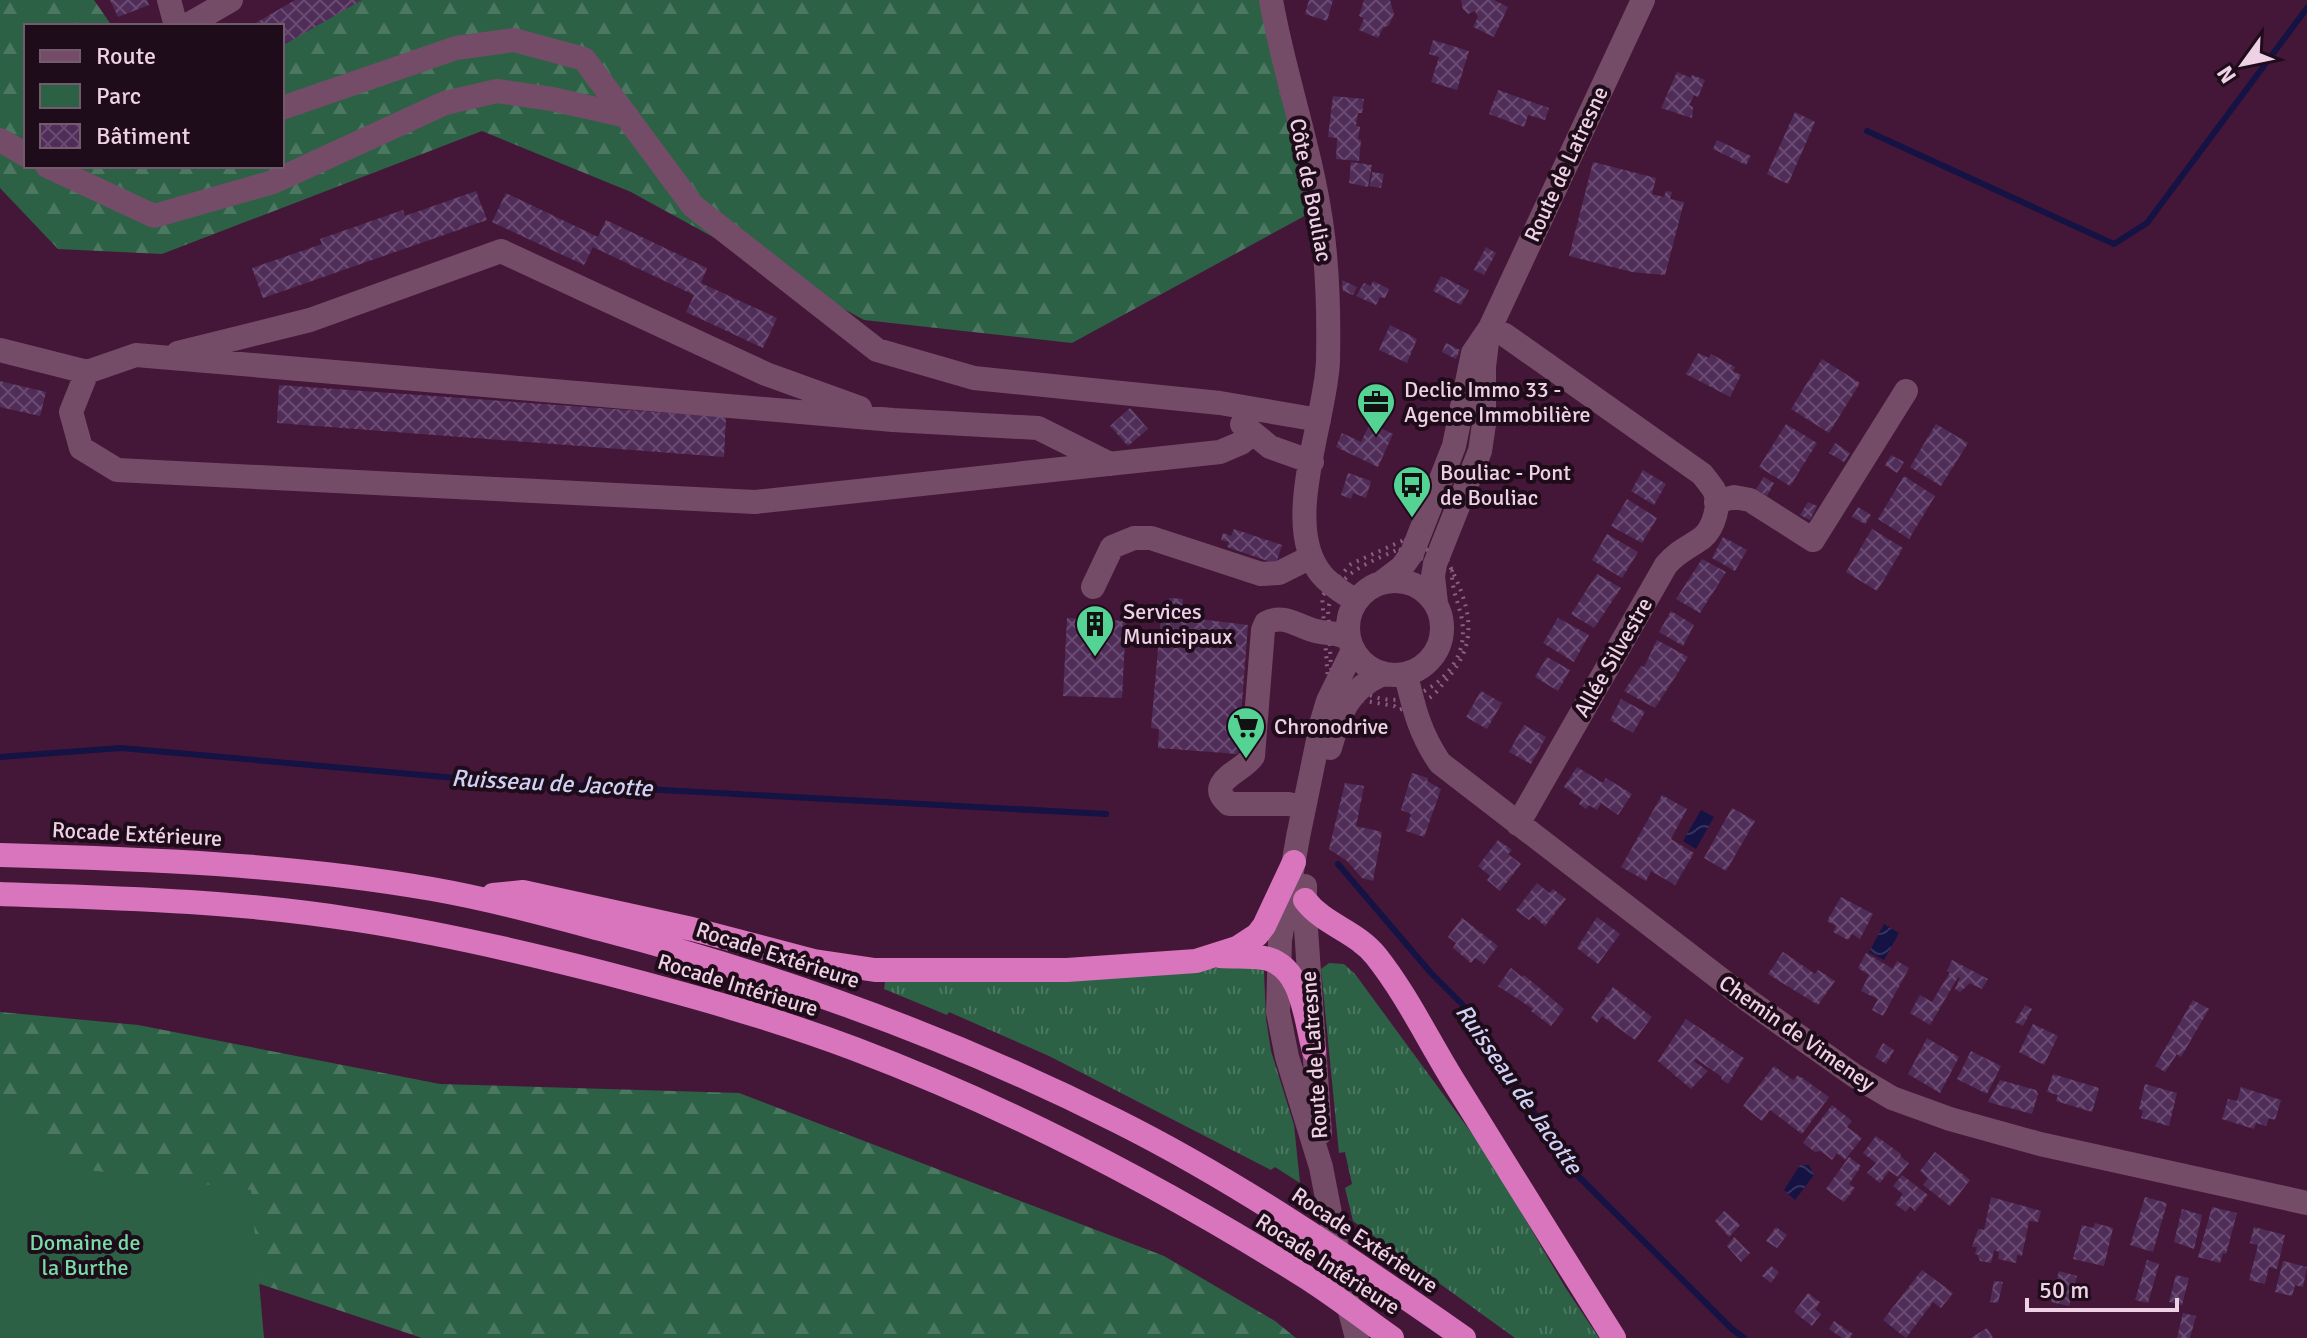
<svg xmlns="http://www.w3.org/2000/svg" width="2307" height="1338" viewBox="0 0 2307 1338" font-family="Signika,sans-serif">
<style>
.grass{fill:url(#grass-tufts)}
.forest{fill:url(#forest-firs)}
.park{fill:#2d6146}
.water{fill:url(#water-waves)}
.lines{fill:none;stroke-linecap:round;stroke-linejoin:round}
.stream{stroke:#151244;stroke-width:6}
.building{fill:url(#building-cross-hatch)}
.path{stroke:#88617d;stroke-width:4;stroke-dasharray:2 6;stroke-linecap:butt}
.minor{stroke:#754c68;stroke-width:24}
.highway{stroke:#d875bc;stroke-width:24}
.labels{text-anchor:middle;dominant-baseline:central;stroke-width:8;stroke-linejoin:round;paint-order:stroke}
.street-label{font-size:22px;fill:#eed1e4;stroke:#1f0c1a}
.poi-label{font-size:22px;fill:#eed1e4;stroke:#1f0c1a;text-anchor:start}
.park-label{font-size:22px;fill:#78dca7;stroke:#1f0c1a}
.water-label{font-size:24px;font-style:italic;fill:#cdd2f5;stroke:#1f0c1a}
</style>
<defs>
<pattern id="grass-tufts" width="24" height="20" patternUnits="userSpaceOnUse" patternTransform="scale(2)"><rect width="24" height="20" fill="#2d6146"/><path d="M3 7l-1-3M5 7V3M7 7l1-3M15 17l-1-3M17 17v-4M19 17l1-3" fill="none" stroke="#4c7761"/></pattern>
<pattern id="forest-firs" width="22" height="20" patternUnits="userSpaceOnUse" patternTransform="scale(2)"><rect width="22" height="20" fill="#2d6146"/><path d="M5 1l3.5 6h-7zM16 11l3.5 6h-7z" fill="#4c7761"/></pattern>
<pattern id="water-waves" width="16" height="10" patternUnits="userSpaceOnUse" patternTransform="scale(2)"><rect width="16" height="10" fill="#151244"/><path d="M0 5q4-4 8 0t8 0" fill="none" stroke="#37335f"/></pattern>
<pattern id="building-cross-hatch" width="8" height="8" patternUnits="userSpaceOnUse" patternTransform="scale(2)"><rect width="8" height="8" fill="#4f2d58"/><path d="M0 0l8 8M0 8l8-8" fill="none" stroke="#694a70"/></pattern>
</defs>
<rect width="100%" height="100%" fill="#441739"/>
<path class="grass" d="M1329,963L1344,964L1355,974L1487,1154L1565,1287L1599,1338H1515L1353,1221L1345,1188L1352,1184L1345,1152L1339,1153L1321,969Z
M1240,965L1256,966L1264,971L1266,1019L1271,1051L1294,1125L1300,1183L1275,1167L1271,1170L1049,1056L949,1012L947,1015L884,989L885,982L900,981L1184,972Z"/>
<path class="forest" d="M0,0H94L112,26H26V166H282V40L360,0H1262L1310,213L1072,343L864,320L631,192L482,131L162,254L58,249L0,188Z
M0,1012L138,1025L440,1084L739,1093L1164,1256L1275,1321L1296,1338H422L239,1277L0,1338Z"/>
<path class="park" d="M0,1107L64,1167L251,1190L264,1338H0Z"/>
<path class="water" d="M1701,810L1714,817L1696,849L1683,841Z
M1884,924L1899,933L1884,960L1869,952Z
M1800,1165H1809L1814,1175L1795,1200L1784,1190Z"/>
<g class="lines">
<path class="stream" d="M1867,131L2114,244L2147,223L2307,8
M0,757L121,748L478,780L1106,814
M1338,864L1431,973L1462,1004L1572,1170L1732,1329L1744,1338"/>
</g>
<path class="building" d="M110,0H147L149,5L118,17Z
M295,0H362L282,46V26H256L254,24Z
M1309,0H1333L1327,21L1305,14Z
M1364,0H1390L1394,14L1389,25L1383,28L1378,38L1359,30L1364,18L1359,16Z
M1461,0H1494L1508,7L1494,37L1473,27L1478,17L1475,11L1468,14L1463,9Z
M1433,40L1469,51L1457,90L1431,82L1439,57L1429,54Z
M1677,72L1691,78L1692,75L1705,80L1698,97L1694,95L1689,105L1693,107L1692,118L1661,108Z
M1498,90L1549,108L1545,120L1528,115L1524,127L1489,114Z
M1333,96L1364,99L1362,113H1358L1356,126L1360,127L1358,139L1361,140L1359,161L1336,159L1337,138L1328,137Z
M1795,112L1815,122L1788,184L1767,174Z
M1717,140L1751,156L1746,165L1713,149Z
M1351,162L1372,165L1368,187L1349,183Z
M1593,162L1656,178L1652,194L1664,197L1666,191L1672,192L1670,199L1684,202L1665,275L1632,272L1569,256Z
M1372,172L1384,174L1381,188L1370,186Z
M476,191L487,220L263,298L252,268L322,244L320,239L403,210L405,216Z
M506,193L598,237L606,220L707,268L701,283L777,318L763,348L686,312L694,295L593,247L584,265L492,222Z
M1486,247L1496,253L1484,275L1474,270Z
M1441,276L1469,290L1461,305L1433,291Z
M1342,280L1357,287L1353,295L1343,291Z
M1373,281L1389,289L1385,298L1380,297L1376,305L1356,296L1364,283L1371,286Z
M1390,325L1417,339L1407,363L1379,350Z
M1446,343L1460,350L1456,359L1442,352Z
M1698,353L1709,358L1711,354L1735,367L1733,371L1741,375L1730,397L1686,374Z
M1822,359L1860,383L1829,433L1791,409Z
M0,381L46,392L40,416L0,407Z
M279,385L726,417L724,457L277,423Z
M1130,408L1148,429L1128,446L1110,426Z
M1370,423L1393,434L1378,467L1336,447L1342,433L1361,442Z
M1786,424L1817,443L1790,486L1759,467Z
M1936,424L1968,443L1941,486L1910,467Z
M1835,443L1850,453L1844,462L1829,453Z
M1891,455L1904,462L1897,473L1885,465Z
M1643,470L1666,484L1654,505L1631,491Z
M1348,473L1371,481L1366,498L1353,493L1351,499L1341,495Z
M1904,476L1935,496L1909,539L1878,519Z
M1764,477L1774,483L1767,496L1756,489Z
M1627,499L1657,518L1642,543L1611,526Z
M1808,502L1817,506L1810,520L1800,515Z
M1858,507L1871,515L1865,524L1852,517Z
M1234,529L1282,545L1276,564L1227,547L1229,542L1221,540L1223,533L1231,536Z
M1872,529L1903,548L1877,591L1846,572Z
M1607,534L1638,552L1622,578L1592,560Z
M1723,537L1747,550L1735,571L1712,558Z
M1702,559L1726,572L1700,613L1676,599Z
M1597,574L1621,588L1594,628L1571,614Z
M1169,598L1183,599L1182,617L1248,625L1238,754L1158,748L1159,729L1151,728L1161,615L1168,616Z
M1671,611L1694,625L1683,646L1659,632Z
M1067,618L1126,621L1122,698L1063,696Z
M1558,618L1589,635L1574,662L1543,643Z
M1657,640L1688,657L1655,708L1624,691L1641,666L1644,667Z
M1547,657L1570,670L1558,691L1535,677Z
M1481,691L1502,703L1487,729L1466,717Z
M1621,699L1645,712L1633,733L1610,720Z
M1524,725L1546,737L1531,764L1509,752Z
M1577,767L1603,783L1606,778L1632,794L1618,815L1601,803L1597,810L1589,805L1586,809L1579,804L1582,799L1564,787Z
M1412,773L1428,778L1427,781L1441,789L1424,837L1406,831L1411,814L1401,810Z
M1345,783L1364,786L1356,826L1382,832L1373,881L1362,878L1347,861L1329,849Z
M1662,795L1687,809L1671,839L1694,853L1675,885L1651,871L1646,881L1621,867Z
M1732,808L1755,821L1726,871L1704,858Z
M1498,840L1512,850L1508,854L1521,864L1500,891L1487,880L1490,876L1478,866Z
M1537,883L1549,893L1553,889L1566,899L1545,926L1533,916L1529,920L1516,910Z
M1841,897L1873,914L1860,939L1852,934L1848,940L1833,932L1836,926L1827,921Z
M1597,917L1620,934L1598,964L1577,948Z
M1462,918L1498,946L1484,964L1475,958L1471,963L1453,948L1456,943L1448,937Z
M1783,952L1815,974L1818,970L1835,981L1818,1005L1768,974Z
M1866,953L1893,969L1897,961L1909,968L1883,1016L1872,1010L1878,999L1861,991L1869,975L1858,968Z
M1952,960L1988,979L1982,989L1970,983L1960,992L1955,989L1960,978L1958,977L1930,1025L1910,1013L1920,995L1932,1002L1950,972L1947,971Z
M1511,968L1522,977L1524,975L1564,1009L1551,1026L1531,1011L1533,1009L1498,986Z
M1613,987L1652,1017L1635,1040L1602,1016L1597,1023L1591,1018Z
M2193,1000L2209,1009L2181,1057L2177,1054L2165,1072L2155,1066Z
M2025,1005L2032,1009L2023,1026L2015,1022Z
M1686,1019L1744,1058L1728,1084L1721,1079L1722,1077L1696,1059L1694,1061L1708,1071L1691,1089L1658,1061Z
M2033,1024L2058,1036L2044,1065L2019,1052Z
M1927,1038L1959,1057L1940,1093L1908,1074Z
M1883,1043L1894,1050L1886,1064L1875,1057Z
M1971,1051L2001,1066L1987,1094L1957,1079Z
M1774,1066L1793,1080L1798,1075L1829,1097L1802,1134L1770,1110L1762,1121L1743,1106Z
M2053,1074L2099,1088L2092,1112L2056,1101L2058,1095L2047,1092Z
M2000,1080L2036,1090L2038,1094L2032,1114L1988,1102Z
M2145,1084L2177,1093L2169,1126L2141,1118L2143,1111L2139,1109Z
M2241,1087L2281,1100L2275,1120L2269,1118L2266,1126L2256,1123L2254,1129L2222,1119L2228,1099L2237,1101Z
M1832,1105L1852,1121L1847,1127L1862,1138L1845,1160L1837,1153L1832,1160L1821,1151L1815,1152L1803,1143Z
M1876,1136L1901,1154L1900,1156L1909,1163L1898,1177L1889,1171L1880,1183L1867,1173L1876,1163L1863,1153Z
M1935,1152L1970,1180L1950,1206L1923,1185L1928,1178L1920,1171Z
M1849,1157L1861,1166L1849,1184L1855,1188L1844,1202L1826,1189Z
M1902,1175L1928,1195L1915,1211L1910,1206L1906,1212L1895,1204L1903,1194L1893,1186Z
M1991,1197L2041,1211L2038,1222L2029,1221L2022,1256L2017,1255L2016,1263L1998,1259L1999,1252L1994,1250L1991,1263L1980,1261L1978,1255L1975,1254L1977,1247H1972L1978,1229L1984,1230Z
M2145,1197L2167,1203L2153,1252L2130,1245Z
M2212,1207L2237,1213L2226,1254L2223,1253L2220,1263L2198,1257Z
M2182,1209L2202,1215L2194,1249L2174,1242Z
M1724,1211L1740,1225L1729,1237L1715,1221Z
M2095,1223L2113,1228L2104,1266L2073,1259L2082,1225L2093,1228Z
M1776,1227L1787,1235L1777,1248L1766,1241Z
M2254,1227L2285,1235L2277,1269L2269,1267L2265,1284L2249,1280L2258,1245L2250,1243Z
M1734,1237L1750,1253L1741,1262L1727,1246Z
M2147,1260L2159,1264L2148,1303L2135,1300Z
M2283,1261L2307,1267L2303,1287L2295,1285L2292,1296L2275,1292Z
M1771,1266L1779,1272L1771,1283L1762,1276Z
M1922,1270L1953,1293L1941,1308L1933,1302L1906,1338L1883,1320Z
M2059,1271L2077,1276L2069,1306L2051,1302Z
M2176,1275L2189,1278L2182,1305L2169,1302Z
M1994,1281L2003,1282L1998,1303L1990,1302Z
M1808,1293L1820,1302L1815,1309L1821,1314L1812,1326L1794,1312Z
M2183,1313L2196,1316L2190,1338H2177Z
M1834,1321L1853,1334L1850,1338H1842L1829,1329Z
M1987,1328L1993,1338H1971Z"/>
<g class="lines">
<path class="path" d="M1404,540L1446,558C1468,602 1483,639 1446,680C1441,686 1436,694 1429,698C1420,703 1409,706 1399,710L1394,706L1360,700L1328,681L1322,596L1351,564Z
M1399,549L1452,571C1451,598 1467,613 1462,643C1456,676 1417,705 1383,699C1371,697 1360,691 1350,683C1343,678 1336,675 1331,668L1328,610C1334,574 1370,562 1399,549Z"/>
<path class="minor" d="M169,0L176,26
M1271,0C1284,74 1310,146 1321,221C1328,267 1329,314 1328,361C1326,420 1280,526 1322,575C1331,586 1344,593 1356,601
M186,26L231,0
M282,108L456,48L514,40L584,59L693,206L877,350L974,378L1220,403L1319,420
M0,140L26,155
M47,166L154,216L273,182L445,103L497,91L552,99L627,116
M1490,328L1505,335L1702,474C1706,479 1711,485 1714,490C1721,504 1714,528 1702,538C1688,548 1678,551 1666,565L1518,824
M0,350L87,372
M178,353L310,320L501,251L766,374L860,408
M1242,424L1270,447L1312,462
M1110,464L1038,428L893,420L136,355L87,372L71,412L81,448L117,470L755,502L1220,452L1241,443L1253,433
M1716,502L1734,497L1750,500L1813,540L1906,391
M1348 628a47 47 0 1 1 94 0a47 47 0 1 1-94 0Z
M1381,583L1402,567L1412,553L1454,446L1473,353L1490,328L1643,0
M1093,587L1112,547L1134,538H1151L1261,574L1279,573L1311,557
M1436,603L1433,576L1435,564L1480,451L1484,424V367L1487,342
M1353,650L1328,701L1322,721L1298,837L1280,940L1278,1012L1287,1057L1321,1167L1346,1296L1357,1338
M1406,675C1414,709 1420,734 1440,763L1749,1001L1855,1076L1892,1098L1950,1119L2040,1144L2307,1203
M1330,748C1340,713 1348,689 1383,674
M1304,808L1289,804H1229C1202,781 1245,771 1253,756L1263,630L1266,623C1286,613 1297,627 1316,631C1328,634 1337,632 1348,638
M1305,886V914L1320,1133"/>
<path class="highway" d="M0,855C144,859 289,864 432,889C489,899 544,914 600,929C781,976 950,1037 1117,1121C1239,1182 1352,1260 1464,1338
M0,894C120,898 239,901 357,920C441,933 523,952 605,973C689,995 773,1018 855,1049C1011,1108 1160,1186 1301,1274C1332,1293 1362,1317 1392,1338
M493,895L523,892L692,929L814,961L875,970H1067L1196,961L1237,948L1257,935L1264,926L1294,862
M1305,900C1324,925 1356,931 1376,956C1407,995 1429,1042 1456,1085C1508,1169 1561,1254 1614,1338
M1220,956C1235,957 1250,956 1264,958C1303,965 1305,1019 1314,1051"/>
</g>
<defs>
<g id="office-pin" transform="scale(2)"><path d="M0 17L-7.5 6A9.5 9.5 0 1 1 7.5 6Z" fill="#54d395" stroke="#1f0c1a"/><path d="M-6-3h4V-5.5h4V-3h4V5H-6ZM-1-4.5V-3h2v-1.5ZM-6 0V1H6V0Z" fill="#111"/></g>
<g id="bus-pin" transform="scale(2)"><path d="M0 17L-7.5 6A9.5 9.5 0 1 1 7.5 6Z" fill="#54d395" stroke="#1f0c1a"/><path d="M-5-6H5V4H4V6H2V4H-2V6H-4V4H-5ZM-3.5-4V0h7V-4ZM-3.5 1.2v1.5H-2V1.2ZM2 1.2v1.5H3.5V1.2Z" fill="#111"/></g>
<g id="building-pin" transform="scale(2)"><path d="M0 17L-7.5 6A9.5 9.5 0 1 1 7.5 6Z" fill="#54d395" stroke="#1f0c1a"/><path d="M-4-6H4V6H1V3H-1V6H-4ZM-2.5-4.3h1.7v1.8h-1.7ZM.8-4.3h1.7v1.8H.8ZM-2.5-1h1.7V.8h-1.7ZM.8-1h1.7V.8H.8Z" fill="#111"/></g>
<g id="supermarket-pin" transform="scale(2)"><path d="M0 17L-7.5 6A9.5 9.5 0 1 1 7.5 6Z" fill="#54d395" stroke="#1f0c1a"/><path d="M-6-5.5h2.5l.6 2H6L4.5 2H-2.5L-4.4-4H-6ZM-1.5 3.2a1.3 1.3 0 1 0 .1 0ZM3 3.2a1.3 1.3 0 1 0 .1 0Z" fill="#111"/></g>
</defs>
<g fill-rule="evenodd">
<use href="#office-pin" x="1376" y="402"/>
<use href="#bus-pin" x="1412" y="485"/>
<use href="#building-pin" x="1095" y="624"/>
<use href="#supermarket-pin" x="1246" y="726"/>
</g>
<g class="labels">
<g class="street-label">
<text transform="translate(1566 164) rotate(-65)">Route de Latresne</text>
<text transform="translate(1311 190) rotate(79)">Côte de Bouliac</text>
<text transform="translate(1613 657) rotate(-60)">Allée Silvestre</text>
<text transform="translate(137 834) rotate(3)">Rocade Extérieure</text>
<text transform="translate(778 955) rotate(18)">Rocade Extérieure</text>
<text transform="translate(738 985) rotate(17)">Rocade Intérieure</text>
<text transform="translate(1797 1033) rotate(35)">Chemin de Vimeney</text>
<text transform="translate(1314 1055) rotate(-94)">Route de Latresne</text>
<text transform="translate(1365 1240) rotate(34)">Rocade Extérieure</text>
<text transform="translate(1328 1264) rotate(33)">Rocade Intérieure</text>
</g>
<g class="poi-label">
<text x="1404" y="389">Declic Immo 33 -<tspan x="1404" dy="25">Agence Immobilière</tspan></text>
<text x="1440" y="472">Bouliac - Pont<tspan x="1440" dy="25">de Bouliac</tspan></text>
<text x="1123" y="611">Services<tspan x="1123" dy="25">Municipaux</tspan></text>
<text x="1274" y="726">Chronodrive</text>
</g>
<g class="park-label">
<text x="85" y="1242">Domaine de<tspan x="85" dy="25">la Burthe</tspan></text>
</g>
<g class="water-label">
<text transform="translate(552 783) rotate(3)">Ruisseau de Jacotte</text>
<text transform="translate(1519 1089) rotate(55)">Ruisseau de Jacotte</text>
</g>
</g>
<rect x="24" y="24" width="260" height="144" fill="#1f0c1a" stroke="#725b6b" stroke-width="2"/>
<rect x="40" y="50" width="40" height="12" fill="#754c68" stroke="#725b6b" stroke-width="2"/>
<text x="96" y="64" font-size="24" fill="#eed1e4">Route</text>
<rect x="40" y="84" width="40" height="24" fill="#2d6146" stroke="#725b6b" stroke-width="2"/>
<text x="96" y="104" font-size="24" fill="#eed1e4">Parc</text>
<rect x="40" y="124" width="40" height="24" fill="url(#building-cross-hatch)" stroke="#725b6b" stroke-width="2"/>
<text x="96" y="144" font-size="24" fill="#eed1e4">Bâtiment</text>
<g transform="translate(2243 64) rotate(237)" stroke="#1f0c1a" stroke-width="6" paint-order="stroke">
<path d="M0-6L14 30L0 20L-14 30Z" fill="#eed1e4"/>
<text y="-12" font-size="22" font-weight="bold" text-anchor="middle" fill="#eed1e4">N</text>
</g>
<path d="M2027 1298v12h150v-12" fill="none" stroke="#eed1e4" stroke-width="4"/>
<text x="2039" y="1298" font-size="24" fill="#eed1e4" stroke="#1f0c1a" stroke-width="6" paint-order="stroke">50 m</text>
</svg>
